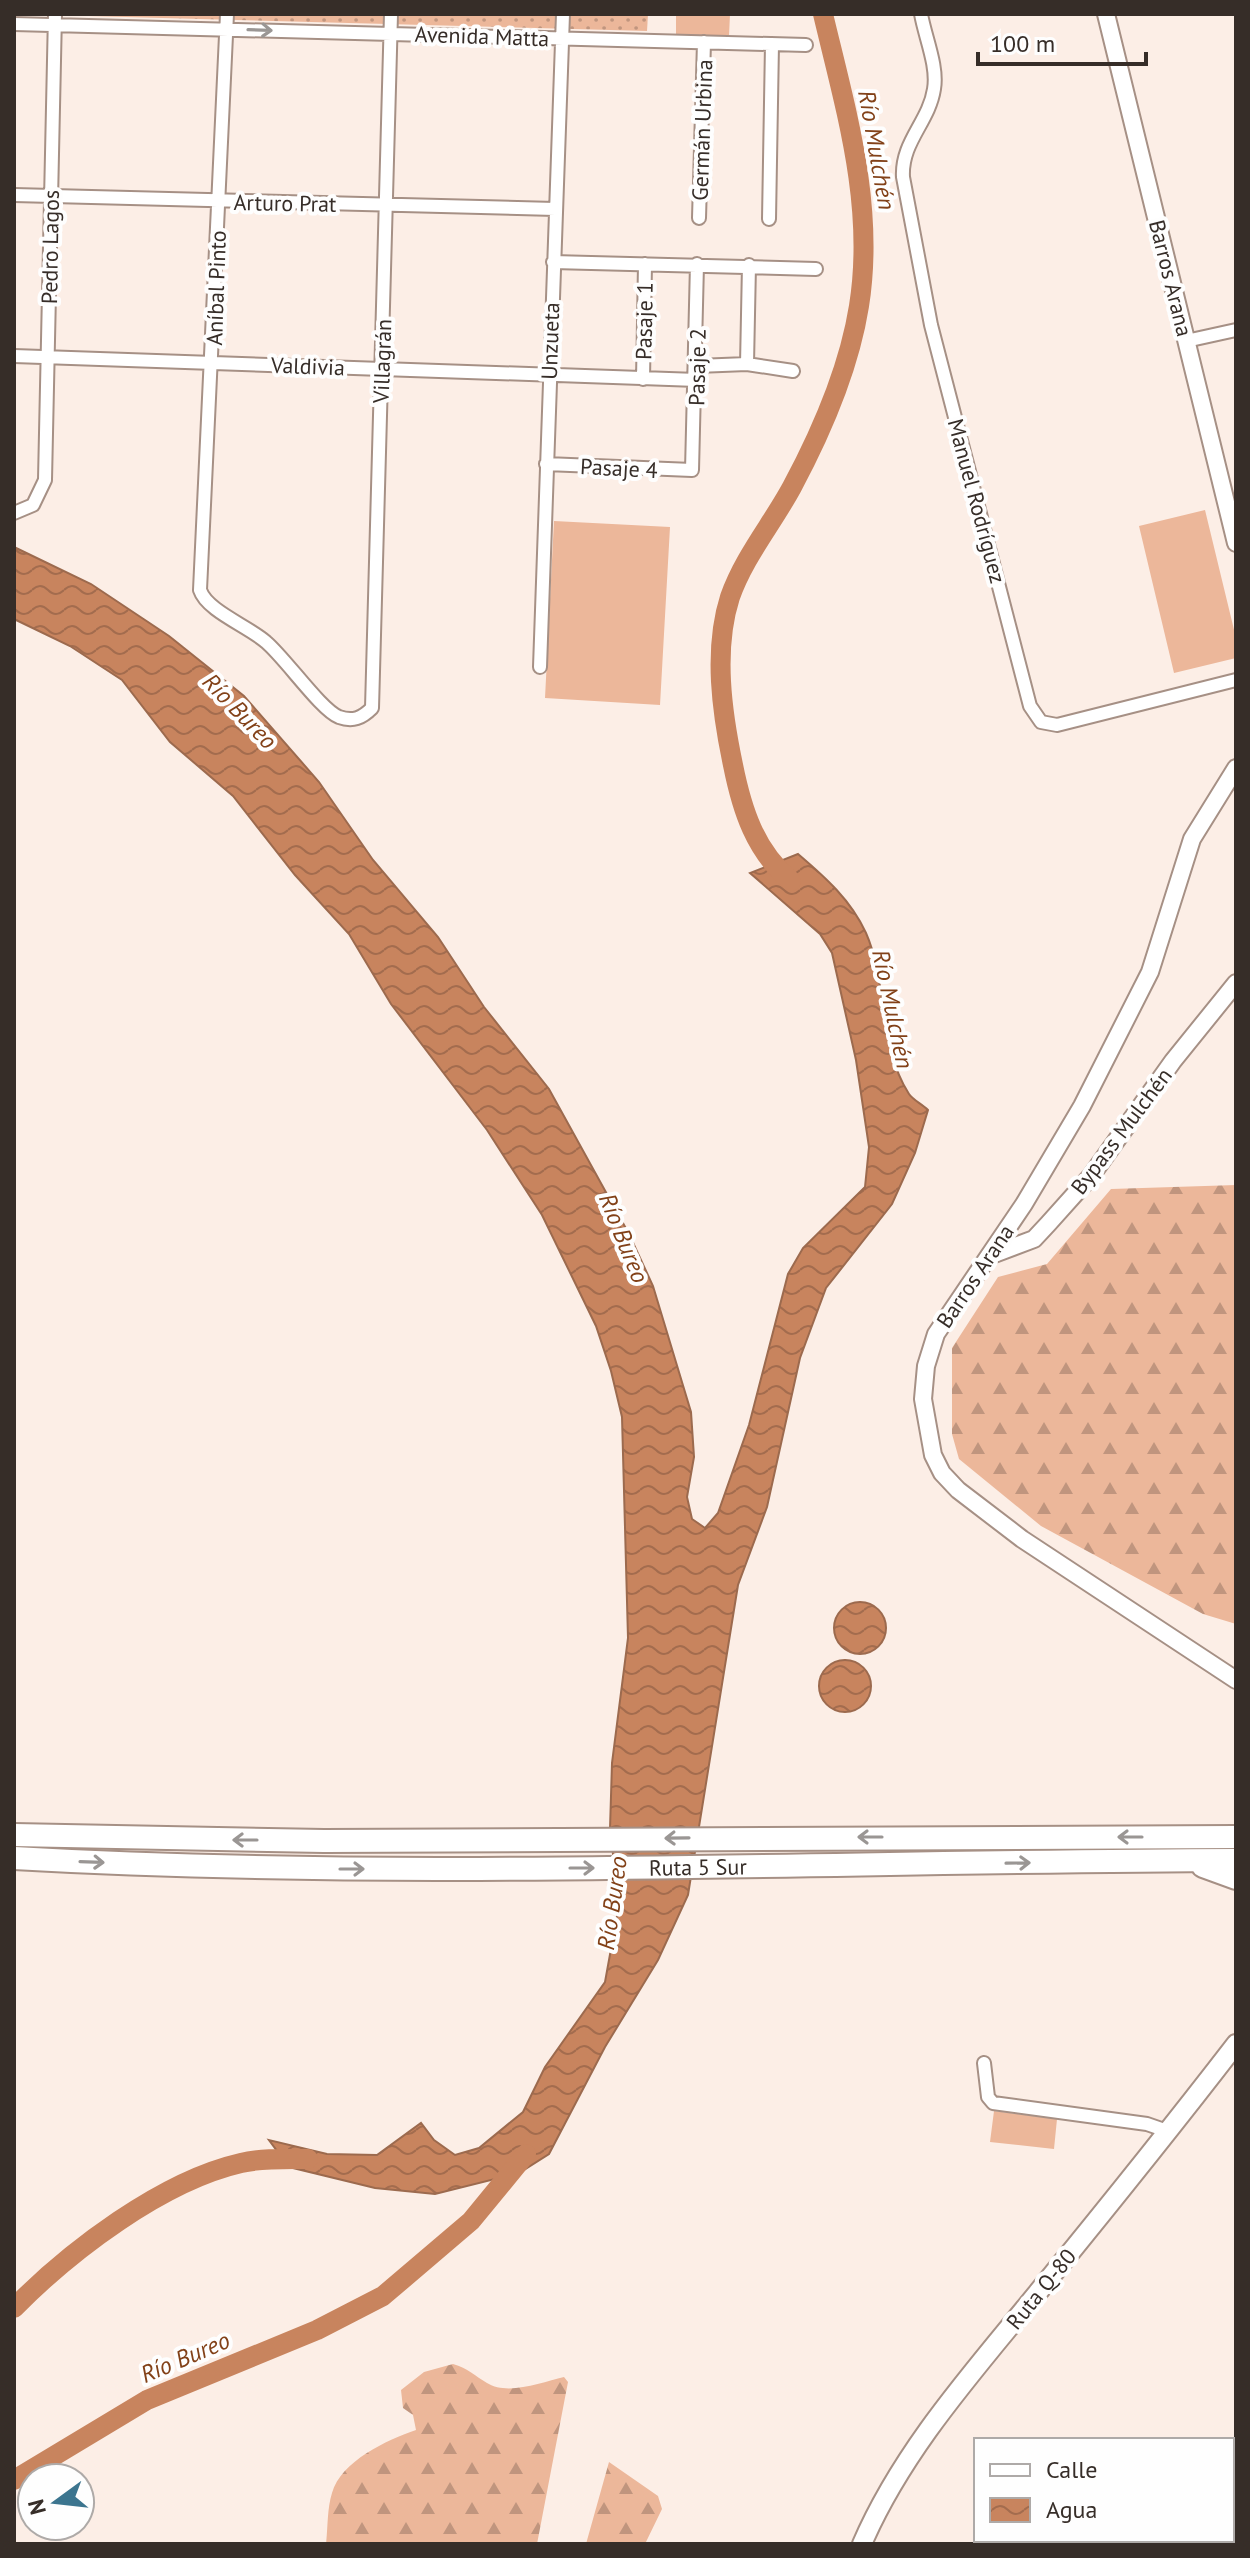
<svg xmlns="http://www.w3.org/2000/svg" width="1250" height="2558" viewBox="0 0 1250 2558" font-family="'PT Sans',sans-serif">
<style>
.grass{fill:url(#grass-dots)}
.forest{fill:url(#forest-firs)}
.pitch{fill:#ecb79a}
.water{fill:url(#water-waves);stroke:#9c6a4e;stroke-width:2}
.lines{fill:none;stroke-linecap:round;stroke-linejoin:round}
.river{stroke:#c8845e;stroke-width:20}
.street-casing{stroke:#a69085;stroke-width:16}
.secondary-casing{stroke:#a69085;stroke-width:20}
.primary-casing{stroke:#a69085;stroke-width:22}
.highway-casing{stroke:#a69085;stroke-width:26}
.street{stroke:#fff;stroke-width:12}
.secondary{stroke:#fff;stroke-width:16}
.primary{stroke:#fff;stroke-width:18}
.highway{stroke:#fff;stroke-width:22}
.oneway{stroke:#9a9694}
.labels{text-anchor:middle;dominant-baseline:central;stroke-width:8;stroke-linejoin:round;paint-order:stroke}
.street-label{font-size:22px;fill:#362d28;stroke:#fefefe}
.water-label{font-size:24px;font-style:italic;fill:#824118;stroke:#fefefe}
</style>
<defs>
<pattern id="grass-dots" width="8" height="8" patternUnits="userSpaceOnUse" patternTransform="scale(2)"><rect width="8" height="8" fill="#ecb79a"/><path d="M2 2h.1M6 6h.1" fill="none" stroke="#c0957e" stroke-width="1.8" stroke-linecap="round"/></pattern>
<pattern id="forest-firs" width="22" height="20" patternUnits="userSpaceOnUse" patternTransform="scale(2)"><rect width="22" height="20" fill="#ecb79a"/><path d="M5 1l3.5 6h-7zM16 11l3.5 6h-7z" fill="#c0957e"/></pattern>
<pattern id="water-waves" width="16" height="10" patternUnits="userSpaceOnUse" patternTransform="scale(2)"><rect width="16" height="10" fill="#c8845e"/><path d="M0 5q4-4 8 0t8 0" fill="none" stroke="#a36c4e"/></pattern>
</defs>
<rect width="100%" height="100%" fill="#fceee6"/>
<path class="grass" d="M14,14H648L647,31Z"/>
<path class="forest" d="M1236,1185V1624L1203,1614L1041,1526L959,1459L952,1434V1348L998,1277L1047,1264L1111,1189Z
M453,2364C468,2368 475,2376 487,2383C508,2396 542,2382 564,2377L568,2382L537,2544H326C328,2527 327,2509 332,2493C341,2461 387,2440 416,2430L413,2415L403,2408L401,2390L424,2372Z
M609,2462L658,2496L662,2509L645,2544H586Z"/>
<path class="pitch" d="M676,14H730L729,36L676,35Z
M1205,510L1236,638V658L1174,673L1139,526Z
M554,521L670,527L660,705L545,698Z
M994,2111L1057,2119L1054,2149L990,2142Z"/>
<path class="water" d="M14,547L91,584L169,636L244,696L319,782L373,860L438,937L484,1007L549,1089L629,1234L653,1286L691,1412L694,1457L687,1497L692,1519L705,1528L718,1513L749,1425L788,1274L803,1248L865,1187L869,1147L856,1060L832,953L820,934L750,873L798,854C825,877 851,900 866,933C888,983 878,1046 909,1094C913,1100 922,1104 928,1110L915,1153L892,1204L826,1288L800,1358L767,1507L738,1585L688,1895L658,1960L605,2047L549,2154L519,2173L435,2194L375,2188L289,2167L269,2140L327,2154L377,2155L421,2123L434,2140L455,2155L479,2148L523,2112L545,2067L605,1982L619,1905L610,1829L612,1763L628,1638L622,1417L611,1371L596,1326L542,1215L487,1130L391,1004L349,934L295,875L233,796L170,742L122,680L70,646L14,619Z
M834 1628a26 26 0 1 1 52 0a26 26 0 1 1-52 0Z
M819 1686a26 26 0 1 1 52 0a26 26 0 1 1-52 0Z"/>
<g class="lines">
<path class="river" d="M791,881C755,851 742,810 733,765C722,713 713,650 730,597C744,557 772,524 792,487C822,431 849,369 859,306C875,206 846,111 823,14
M14,2308C70,2251 162,2181 241,2163C262,2158 286,2159 308,2159
M14,2480L147,2400L317,2330L383,2296L471,2221L526,2154"/>
<g class="street-casing">
<path id="street" d="M227,14L200,590C207,611 248,626 266,642C286,659 321,710 339,717C353,722 362,718 372,708L391,14
M921,14C925,37 938,66 934,89C929,122 901,142 903,177L931,325L1030,706L1041,722L1057,725L1236,680
M14,24L806,45
M14,195L555,209
M699,218L704,42
M769,219L772,44
M553,262L816,269
M1186,341L1236,330
M14,356L697,380
M747,364L749,265
M697,366L747,364L793,371
M643,379L645,264
M546,464L692,470L697,264
M14,513L33,505L45,480L55,14
M540,667L563,14
M984,2063L988,2097L993,2103L1147,2124L1170,2132"/>
</g>
<g class="secondary-casing">
<path id="secondary" d="M1106,14L1236,543
M1236,768L1192,839L1150,972L1082,1106L1024,1204L936,1334L926,1366L923,1399L933,1455L942,1473L958,1490L1022,1539L1236,1680
M989,1256L1034,1239L1048,1224L1091,1176L1173,1061L1236,983"/>
</g>
<g class="primary-casing">
<path id="primary" d="M862,2544C903,2449 974,2371 1039,2291C1106,2209 1172,2127 1236,2044"/>
</g>
<g class="highway-casing">
<g id="highway">
<path d="M14,1835L324,1841L1236,1837"/>
<path id="s1" d="M14,1858C421,1881 829,1861 1236,1860"/>
<path d="M1203,1866L1236,1878"/>
</g>
</g>
<use href="#street" class="street"/>
<use href="#secondary" class="secondary"/>
<use href="#primary" class="primary"/>
<use href="#highway" class="highway"/>
</g>
<defs><path id="oneway-shaft" d="M-6 0H5M1.5-3L5.5 0L1.5 3" fill="none" stroke-width="1.6" stroke-linecap="round" stroke-linejoin="round" transform="scale(2)"/></defs>
<g class="oneway">
<use href="#oneway-shaft" transform="translate(260 30) rotate(2)"/>
<use href="#oneway-shaft" transform="translate(870 1837) rotate(-180)"/>
<use href="#oneway-shaft" transform="translate(1130 1837) rotate(180)"/>
<use href="#oneway-shaft" transform="translate(677 1838) rotate(179)"/>
<use href="#oneway-shaft" transform="translate(245 1840) rotate(-180)"/>
<use href="#oneway-shaft" transform="translate(92 1862) rotate(2)"/>
<use href="#oneway-shaft" transform="translate(1018 1863) rotate(-1)"/>
<use href="#oneway-shaft" transform="translate(582 1868)"/>
<use href="#oneway-shaft" transform="translate(352 1869)"/>
</g>
<g class="labels">
<g class="street-label">
<text transform="translate(482 36) rotate(2)">Avenida Matta</text>
<text transform="translate(702 130) rotate(-88)">Germán Urbina</text>
<text transform="translate(285 203) rotate(1)">Arturo Prat</text>
<text transform="translate(50 247) rotate(-89)">Pedro Lagos</text>
<text transform="translate(1171 278) rotate(76)">Barros Arana</text>
<text transform="translate(216 288) rotate(-88)">Aníbal Pinto</text>
<text transform="translate(644 321) rotate(-89)">Pasaje 1</text>
<text transform="translate(550 341) rotate(-88)">Unzueta</text>
<text transform="translate(382 361) rotate(-88)">Villagrán</text>
<text transform="translate(308 366) rotate(2)">Valdivia</text>
<text transform="translate(697 367) rotate(-89)">Pasaje 2</text>
<text transform="translate(619 468) rotate(3)">Pasaje 4</text>
<text transform="translate(977 501) rotate(75)">Manuel Rodríguez</text>
<text transform="translate(1121 1131) rotate(-53)">Bypass Mulchén</text>
<text transform="translate(975 1276) rotate(-56)">Barros Arana</text>
<text stroke="none"><textPath href="#s1" startOffset="684">Ruta 5 Sur</textPath></text>
<text transform="translate(1041 2289) rotate(-51)">Ruta Q-80</text>
</g>
<g class="water-label">
<text transform="translate(877 150) rotate(80)">Río Mulchén</text>
<text transform="translate(240 711) rotate(46)">Río Bureo</text>
<text transform="translate(893 1009) rotate(78)">Río Mulchén</text>
<text transform="translate(624 1238) rotate(68)">Río Bureo</text>
<text transform="translate(612 1903) rotate(-82)">Río Bureo</text>
<text transform="translate(185 2357) rotate(-23)">Río Bureo</text>
</g>
</g>
<rect width="1250" height="2558" fill="none" stroke="#362d28" stroke-width="32"/>
<rect x="974" y="2438" width="260" height="104" fill="#fefefe" stroke="#aeaaa8" stroke-width="2"/>
<rect x="990" y="2464" width="40" height="12" fill="#ffffff" stroke="#aeaaa8" stroke-width="2"/>
<text x="1046" y="2478" font-size="24" fill="#362d28">Calle</text>
<rect x="990" y="2498" width="40" height="24" fill="url(#water-waves)" stroke="#aeaaa8" stroke-width="2"/>
<text x="1046" y="2518" font-size="24" fill="#362d28">Agua</text>
<g transform="translate(56 2502) rotate(255)"><circle r="38" fill="#fefefe" stroke="#aeaaa8" stroke-width="2"/>
<path d="M0-6L14 30L0 20L-14 30Z" fill="#3c758f"/>
<text y="-12" font-size="22" font-weight="bold" text-anchor="middle" fill="#362d28">N</text>
</g>
<path d="M978 52v12h168v-12" fill="none" stroke="#362d28" stroke-width="4"/>
<text x="990" y="52" font-size="24" fill="#362d28" stroke="#fefefe" stroke-width="6" paint-order="stroke">100 m</text>
</svg>
